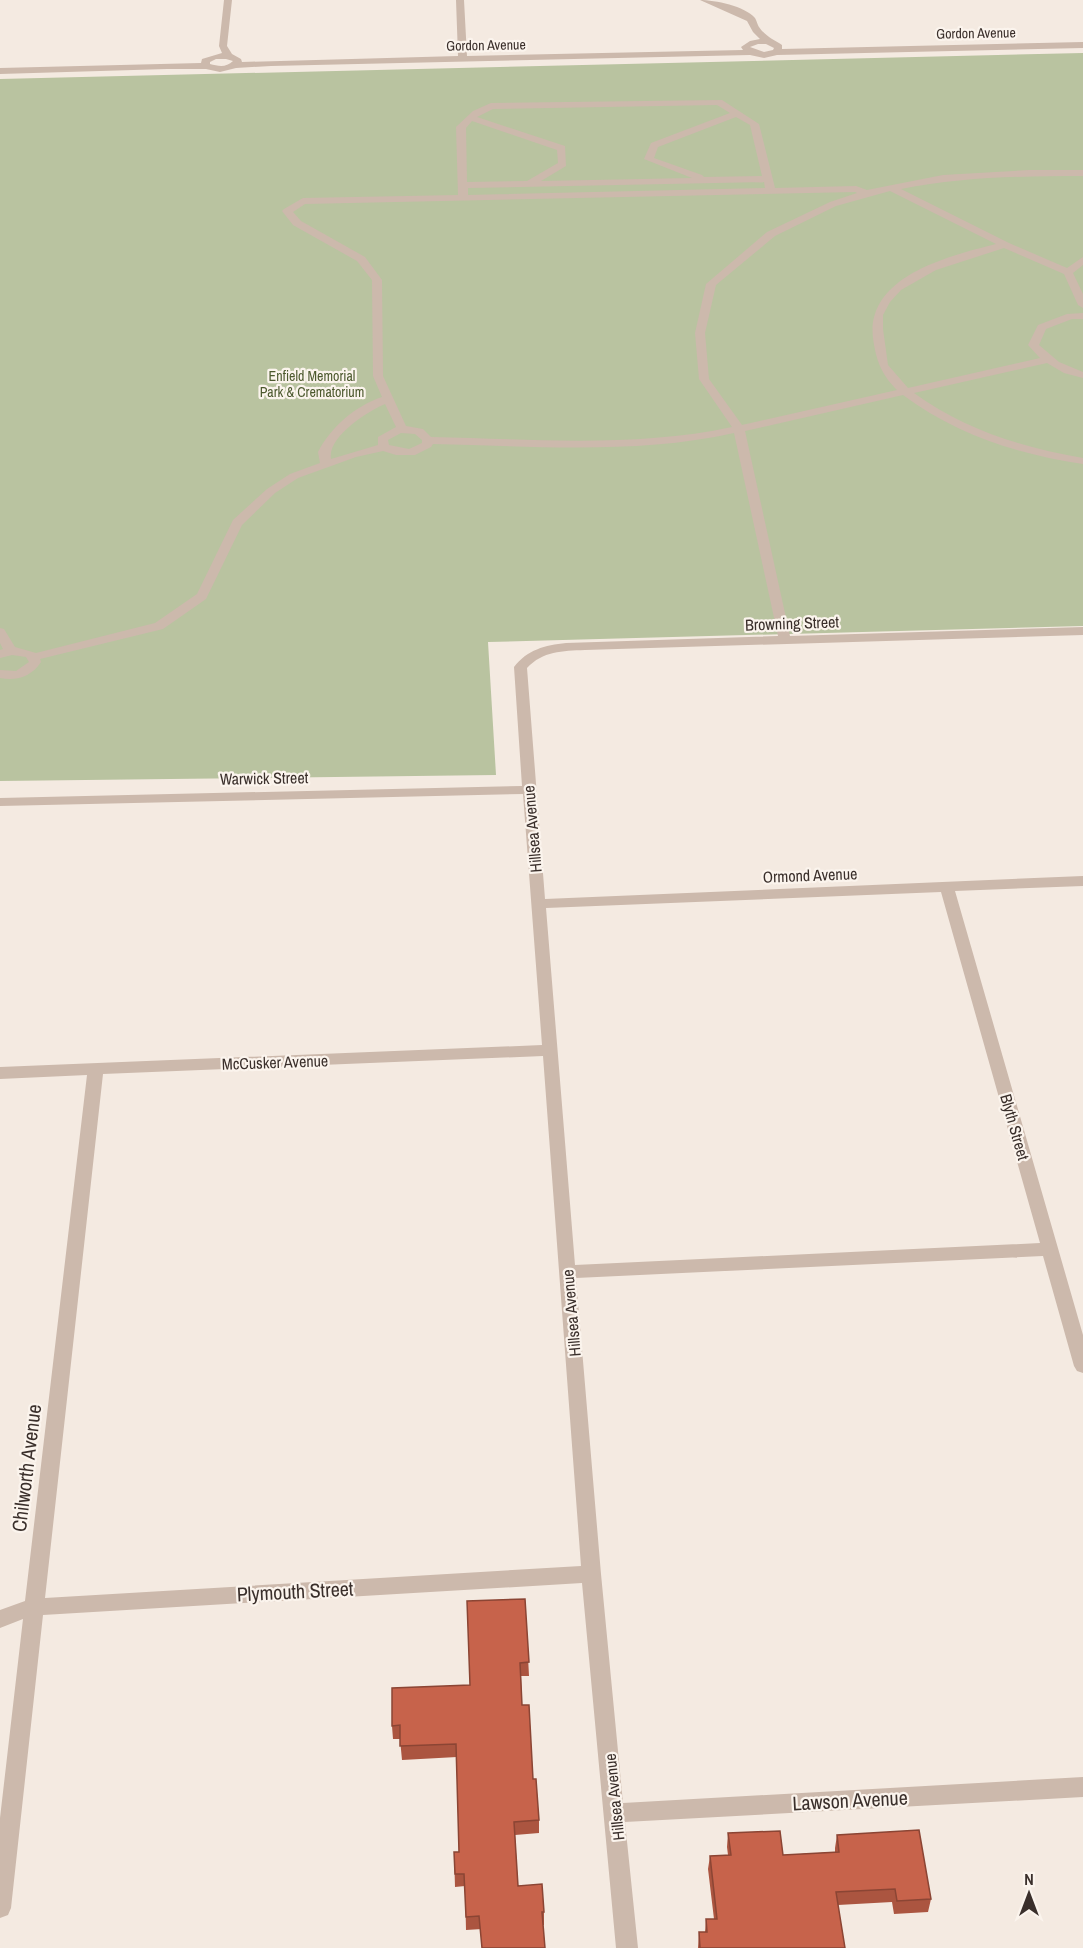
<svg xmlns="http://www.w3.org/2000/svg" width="1083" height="1948" viewBox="0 0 1083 1948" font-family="'Archivo Narrow',sans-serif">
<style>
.green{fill:#b9c3a0}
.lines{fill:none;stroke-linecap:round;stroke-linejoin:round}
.minor{fill:#ccb9ac;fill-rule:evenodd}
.wall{fill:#ab5540}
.building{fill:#c7634b;stroke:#8b4534;stroke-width:1.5}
.labels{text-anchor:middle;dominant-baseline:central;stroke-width:4.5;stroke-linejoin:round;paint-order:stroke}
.far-street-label{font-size:14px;fill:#3a2f2b;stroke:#fbf4ed}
.far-park-label{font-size:14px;fill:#4c592e;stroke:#fbf4ed}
.street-label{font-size:16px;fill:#3a2f2b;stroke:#fbf4ed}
.near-street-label{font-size:20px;fill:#3a2f2b;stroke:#fbf4ed}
</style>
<rect width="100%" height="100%" fill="#f4eae1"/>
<path class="green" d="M1083,53V626L488,642L496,775L0,781V79Z"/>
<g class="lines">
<path class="minor" d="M224,0H232L227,46L232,54L241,59L242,62L458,56L456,0H464L467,56L743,50L741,47L750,41L760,39L753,32L747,21L700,0C715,0 745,6 755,18C756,19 758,26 759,27C765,36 774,40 782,45V49L1083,42V48L777,55L764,58L750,55L271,66L236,68L220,72L206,69H167L0,74V68L201,63L202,59L222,53L219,46ZM758,44H766L774,48L773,50L764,52L750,47ZM216,59H226L233,61C226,68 218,66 210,64V62Z
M722,100L759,124L775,188L856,186L867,190L943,175L1029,170H1083V176C1022,176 961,177 901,189L1009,243L1067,268L1083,257V265L1073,273L1083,294V308L1078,305L1064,274L1004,248L936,270L901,290L890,302L883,315V329L888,365L908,388L1040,358L1028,345L1038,325L1067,314L1083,313V319H1072L1046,329L1039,345L1059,362L1083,372V378L1064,373L1047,363L914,393C965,430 1021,447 1083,458V464C1017,454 957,435 903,395L745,431L790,636L1083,627V635L585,650C562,651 543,651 527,668L545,899L1083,876V886L955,891L1083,1335V1373L1077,1371L1074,1366L1043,1256L576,1278L601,1574L623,1803L1083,1777V1797L625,1822L638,1948H616L582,1583L43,1615L11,1908L8,1915L0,1918V1818L23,1619L0,1628V1610L25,1601L87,1075L0,1079V1067L542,1045L523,794L0,806V798L522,786L514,667C527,650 545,645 566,643L778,636L734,433C636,455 532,446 433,444L431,447L415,455H396L383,451L356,457L298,478L275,493L242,525L206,599L163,629L40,659L41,662C31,677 17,681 0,678V670L16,671L29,662L26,657L12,655L0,658V650L3,649L0,643V628L4,629L15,647L36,653L155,623L197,594L233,520L267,489L290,474L320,463L318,452C331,427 355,406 382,397L373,376L372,280L357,261L293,225L282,211L284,209L303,198L458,195L456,127L473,111L491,103ZM717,105L730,113L651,143L644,159L692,178L541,181L566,166L565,146L477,117L493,109ZM736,117L750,125L762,176L704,177L702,175L654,158L658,147ZM472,121L557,150L558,163L527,181L467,182L466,128ZM764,182L765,188L468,195V188ZM890,191L996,244C949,256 866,276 873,338C876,360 881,374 897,390L742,425L709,379L705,333L716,285L775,236L836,206ZM855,192L857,193L830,202L767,232L706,284L695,333L699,379L732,427C635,448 529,439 431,437L423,429L406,426L383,376L382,280L365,257L301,221L293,212L305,204ZM385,404L396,427L378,437V445L331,459C327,437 368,411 385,404ZM401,433L415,434L422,440V443L409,449L389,445L388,440ZM941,892L1040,1243L575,1265L546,908ZM543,1056L581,1566L45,1598L103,1074Z"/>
</g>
<path class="wall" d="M525,1599L529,1676H521L522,1705L539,1820V1833L515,1835L518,1886L544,1912V1925L466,1930L465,1886L455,1887L454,1852H459L457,1757L402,1760L400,1739H393L392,1726L470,1685Z
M728,1833L783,1855L835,1852V1848L837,1835L931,1899L928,1912L894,1914L892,1902L838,1905L845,1948H698L699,1932H705L706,1919H714L708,1869L710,1856L728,1855L727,1847Z"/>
<path class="building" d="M525,1599L529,1662L520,1663L522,1705H529L533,1779H536L539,1820L514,1822L518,1886L542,1884L544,1912H542L545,1948H482L479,1916L466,1917L464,1874H455L454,1852H459L456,1744L400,1746V1725L392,1726V1688L470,1685L467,1601Z
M919,1830L931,1899L897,1901L895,1889L836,1892L845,1948H700L699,1932H707L706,1919H717L710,1856L731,1855L728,1833L780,1831L783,1855L839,1852L837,1835Z"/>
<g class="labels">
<g class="far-street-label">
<text transform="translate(976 33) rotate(-1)">Gordon Avenue</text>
<text transform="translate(486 45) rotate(-1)">Gordon Avenue</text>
</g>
<g class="far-park-label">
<text x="312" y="376">Enfield Memorial<tspan x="312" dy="16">Park &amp; Crematorium</tspan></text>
</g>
<g class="street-label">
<text transform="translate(792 623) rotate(-2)">Browning Street</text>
<text transform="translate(264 778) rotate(-1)">Warwick Street</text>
<text transform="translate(532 829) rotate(-95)">Hillsea Avenue</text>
<text transform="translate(810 875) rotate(-2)">Ormond Avenue</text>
<text transform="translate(275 1062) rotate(-2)">McCusker Avenue</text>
<text transform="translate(1015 1127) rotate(74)">Blyth Street</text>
<text transform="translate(571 1313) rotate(-95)">Hillsea Avenue</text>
<text transform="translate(614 1797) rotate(-96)">Hillsea Avenue</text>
</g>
<g class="near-street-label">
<text transform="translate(26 1468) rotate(-83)">Chilworth Avenue</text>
<text transform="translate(295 1591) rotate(-3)">Plymouth Street</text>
<text transform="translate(850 1800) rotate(-3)">Lawson Avenue</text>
</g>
</g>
<g transform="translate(1029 1894)" stroke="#fbf4ed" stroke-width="4.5" paint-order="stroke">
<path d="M0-4.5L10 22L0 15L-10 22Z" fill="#3a2f2b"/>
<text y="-9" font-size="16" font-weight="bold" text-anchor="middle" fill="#3a2f2b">N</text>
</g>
</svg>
